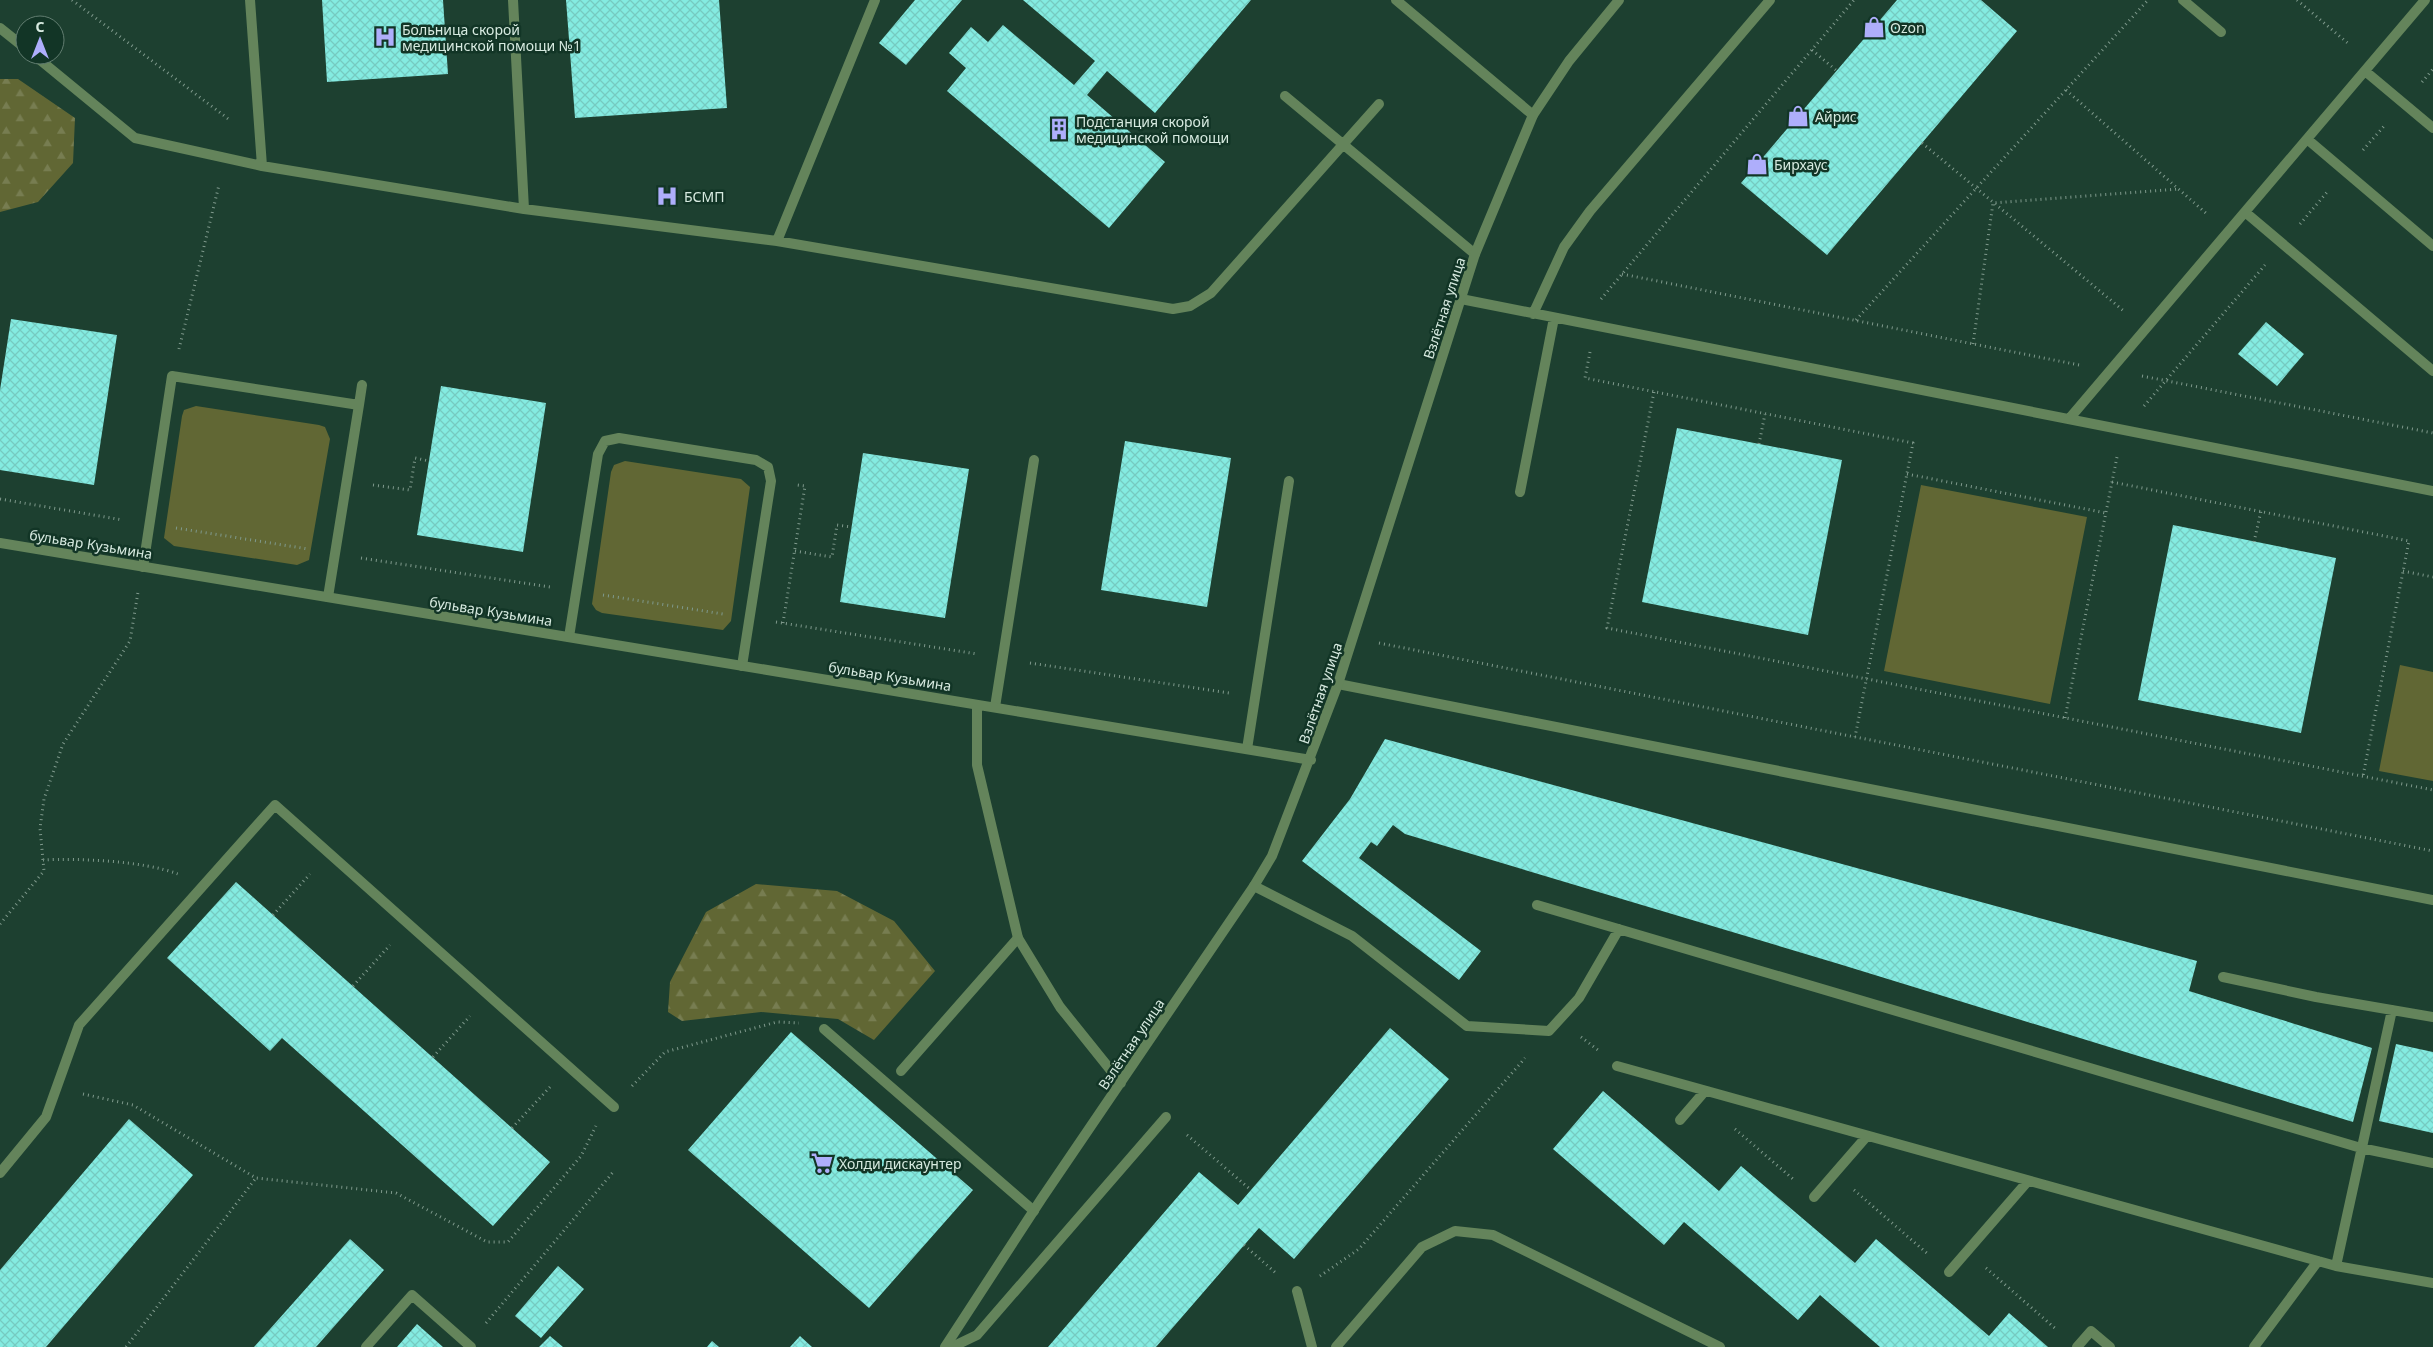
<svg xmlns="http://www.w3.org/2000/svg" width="2433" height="1347" viewBox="0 0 2433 1347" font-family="'Noto Sans',sans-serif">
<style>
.forest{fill:url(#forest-firs)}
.park{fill:#616734}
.building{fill:url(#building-cross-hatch)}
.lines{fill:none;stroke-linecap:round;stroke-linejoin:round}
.path{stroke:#7f998c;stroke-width:3;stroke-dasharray:1 4;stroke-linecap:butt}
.service{stroke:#64845b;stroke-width:10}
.minor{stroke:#64845b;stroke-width:10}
.labels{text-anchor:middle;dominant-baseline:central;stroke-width:5;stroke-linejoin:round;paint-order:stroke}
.poi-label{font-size:14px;fill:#d7eae0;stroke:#123526;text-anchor:start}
.street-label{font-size:14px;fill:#d7eae0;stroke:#123526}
</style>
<defs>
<pattern id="forest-firs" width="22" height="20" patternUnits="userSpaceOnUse" patternTransform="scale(1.25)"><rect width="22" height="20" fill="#616734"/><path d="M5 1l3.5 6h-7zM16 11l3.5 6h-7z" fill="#777d51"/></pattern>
<pattern id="building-cross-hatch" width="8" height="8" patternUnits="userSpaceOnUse" patternTransform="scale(1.25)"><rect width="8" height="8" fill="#84ebe1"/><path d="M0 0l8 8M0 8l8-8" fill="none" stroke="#76cac1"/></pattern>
</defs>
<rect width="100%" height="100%" fill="#1d4030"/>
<path class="forest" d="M0,79H18L75,118L73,163L38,202L0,212Z
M756,884L837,891L894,921L935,971L874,1040L838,1019L761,1012L682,1021L668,1012L670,982L706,912Z"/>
<path class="park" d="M196,406L319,425L325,427L330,439L309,560L297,565L174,546L164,538L182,416L184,410Z
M625,461L741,479L750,487L731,621L723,630L602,613L596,610L592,604L611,472L614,465Z
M1921,485L2087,517L2050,704L1884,671Z
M2400,665L2433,672V781L2379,771Z"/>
<path class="building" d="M322,0H443L448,74L327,82Z
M566,0H719L727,108L575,118Z
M915,0H962L906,65L879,43Z
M1023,0H1251L1155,113L1107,71L1087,95L1165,162L1109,228L947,91L966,68L949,53L971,27L988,42L1003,25L1074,85L1095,61Z
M1897,0H1981L2017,31L1827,255L1741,183Z
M11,319L117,335L94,485L0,470V390Z
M2266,322L2304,354L2277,386L2238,354Z
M441,386L546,403L523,552L417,535Z
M1677,428L1842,460L1808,635L1642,602Z
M1125,441L1231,458L1207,607L1101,590Z
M863,453L969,469L945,618L840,602Z
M2173,525L2336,558L2301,733L2138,700Z
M1385,739L2197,961L2189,991L2372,1048L2353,1122L1839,964L1405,834L1393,825L1377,846L1371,842L1359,858L1481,951L1459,980L1302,861L1350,799Z
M236,882L550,1162L493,1226L282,1038L270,1051L167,958Z
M1390,1028L1449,1079L1294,1259L1259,1228L1156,1347H1048L1199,1172L1238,1205Z
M791,1032L973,1190L869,1308L688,1150Z
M2396,1044L2433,1052V1133L2379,1121Z
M1603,1091L1719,1191L1741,1166L1855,1263L1876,1239L1989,1336L2009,1313L2048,1347H1880L1820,1295L1798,1320L1684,1222L1664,1245L1553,1149Z
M129,1119L193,1175L46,1347H0V1270Z
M350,1239L384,1270L316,1347H254Z
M558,1266L584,1289L541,1338L515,1316Z
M417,1324L443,1347H397Z
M550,1336L563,1347H539Z
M800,1336L812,1347H790Z
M712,1341L719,1347H707Z"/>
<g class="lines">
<path class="path" d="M72,0L231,121
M2297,0L2350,45
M1812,50L1837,71
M2422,82L2433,69
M2066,90L2208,215
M1922,143L2125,312
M2363,150L2385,125
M2300,224L2328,191
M1622,274L2079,365
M1601,299L1854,0
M1856,320L2148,0
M1973,344L1993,203L2179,189
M179,349L219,185
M1590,352L1585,378L1913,443L1855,737
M2142,376L2433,433
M1654,392L1607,628L2433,790
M2144,406L2265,265
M1759,444L1765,414
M1907,474L2106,513
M2112,482L2409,541L2363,776
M373,485L410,490L415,458L429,461
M0,499L123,520
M176,528L308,549
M2254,542L2261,511
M795,551L832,557L837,525L851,527
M361,558L550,587
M2403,571L2433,577
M603,595L723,614
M776,622L977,654
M783,623L805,486L797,485
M1379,643L2433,851
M1030,663L1229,693
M2065,718L2117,457
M43,860C79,858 144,861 178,874
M273,915L310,874
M0,924L44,871L40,828L44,799L63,744L130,641L138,592
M353,986L390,945
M1581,1037L1598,1050
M433,1057L470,1016
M632,1086L665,1052L777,1022L799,1023
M83,1094L133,1105L256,1178L396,1193L487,1242H508L581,1156L596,1126
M512,1128L550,1087
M1735,1129L1793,1179
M1187,1135L1251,1190
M1854,1190L1929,1255
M1244,1245L1277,1274
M1986,1268L2057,1330
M1320,1276L1359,1249L1525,1058
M486,1323L614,1171
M126,1347L256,1178"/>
<path class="service" d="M250,0L262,166
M513,0L524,209
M1396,0L1533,115
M2183,0L2221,32
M0,28L25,48
M34,55L135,138L262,166L524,209L777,241L1173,309L1190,306L1211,293L1379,104
M2365,71L2433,128
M1285,96L1475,254
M2307,139L2433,246
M2245,212L2433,371
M777,241L875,0
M1461,299L2433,491
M1533,314L1564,247L1590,211L1770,0
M359,405L362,385
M2069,419L2425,0
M1520,492L1554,318
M143,567L172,376L359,405L328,597
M569,637L598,454L605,441L619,438L756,460L768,467L771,481L742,666
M1338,684L2433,900
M995,707L1034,460
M1247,749L1289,481
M1254,886L1352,936L1467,1026L1549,1031L1579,998L1619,929
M1537,905L2361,1148L2433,1163
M2223,977L2316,997L2433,1017
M824,1029L1034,1211
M1617,1066L2336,1266L2433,1283
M901,1071L1018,938
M1680,1120L1705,1091
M0,1173L46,1117L79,1025L275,805L614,1107
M1814,1197L1867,1136
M2336,1266L2392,1010
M1949,1272L2028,1181
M1297,1291L1312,1347
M366,1347L412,1295L471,1347
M952,1347L977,1335L1166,1117
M1336,1347L1422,1247L1455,1231L1493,1235L1720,1347
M2077,1347L2091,1331L2110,1347
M2254,1347L2318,1261"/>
<path class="minor" d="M0,543L1311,760
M977,705V765L1018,938L1060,1007L1121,1083
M945,1347L1042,1198L1254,886L1272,856L1338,684L1475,254L1510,170L1533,115L1569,61L1619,0"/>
</g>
<defs>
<g id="shop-bare" transform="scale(1.725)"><path d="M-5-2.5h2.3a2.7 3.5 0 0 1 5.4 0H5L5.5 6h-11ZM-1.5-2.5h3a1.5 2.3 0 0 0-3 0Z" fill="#aeaefb" stroke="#123526" stroke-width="2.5" paint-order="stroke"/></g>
<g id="hospital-bare" transform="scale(1.725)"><path d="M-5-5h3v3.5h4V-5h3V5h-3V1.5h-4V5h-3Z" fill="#aeaefb" stroke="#123526" stroke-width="2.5" paint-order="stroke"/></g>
<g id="building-bare" transform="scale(1.725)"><path d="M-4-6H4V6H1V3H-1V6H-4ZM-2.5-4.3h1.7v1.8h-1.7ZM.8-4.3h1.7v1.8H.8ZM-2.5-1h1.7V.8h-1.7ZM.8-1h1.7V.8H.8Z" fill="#aeaefb" stroke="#123526" stroke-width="2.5" paint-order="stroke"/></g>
<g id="supermarket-bare" transform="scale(1.725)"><path d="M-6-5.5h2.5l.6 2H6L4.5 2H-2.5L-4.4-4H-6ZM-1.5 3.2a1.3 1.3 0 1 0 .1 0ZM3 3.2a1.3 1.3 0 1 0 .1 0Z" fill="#aeaefb" stroke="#123526" stroke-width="2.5" paint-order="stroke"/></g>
</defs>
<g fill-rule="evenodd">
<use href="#shop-bare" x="1874" y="27"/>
<use href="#hospital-bare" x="385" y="37"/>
<use href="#shop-bare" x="1798" y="116"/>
<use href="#building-bare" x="1059" y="129"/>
<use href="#shop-bare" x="1757" y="164"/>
<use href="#hospital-bare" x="667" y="196"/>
<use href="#supermarket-bare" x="822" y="1163"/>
</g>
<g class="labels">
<g class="poi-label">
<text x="1890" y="27">Ozon</text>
<text x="402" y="29">Больница скорой<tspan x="402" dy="16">медицинской помощи №1</tspan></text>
<text x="1815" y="116">Айрис</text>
<text x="1076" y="121">Подстанция скорой<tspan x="1076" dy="16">медицинской помощи</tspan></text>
<text x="1774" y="164">Бирхаус</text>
<text x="684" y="196">БСМП</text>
<text x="839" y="1163">Холди дискаунтер</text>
</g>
<g class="street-label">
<text transform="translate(1444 308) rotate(-72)">Взлётная улица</text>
<text transform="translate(91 544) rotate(9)">бульвар Кузьмина</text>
<text transform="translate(491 611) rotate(9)">бульвар Кузьмина</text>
<text transform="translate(890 676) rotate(9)">бульвар Кузьмина</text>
<text transform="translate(1320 693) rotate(-71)">Взлётная улица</text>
<text transform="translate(1131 1044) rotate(-56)">Взлётная улица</text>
</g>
</g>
<g transform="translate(40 40)"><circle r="24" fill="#123526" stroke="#617d70"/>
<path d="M0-4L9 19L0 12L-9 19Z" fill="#aeaefb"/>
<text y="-8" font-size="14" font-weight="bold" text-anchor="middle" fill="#d7eae0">С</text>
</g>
</svg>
